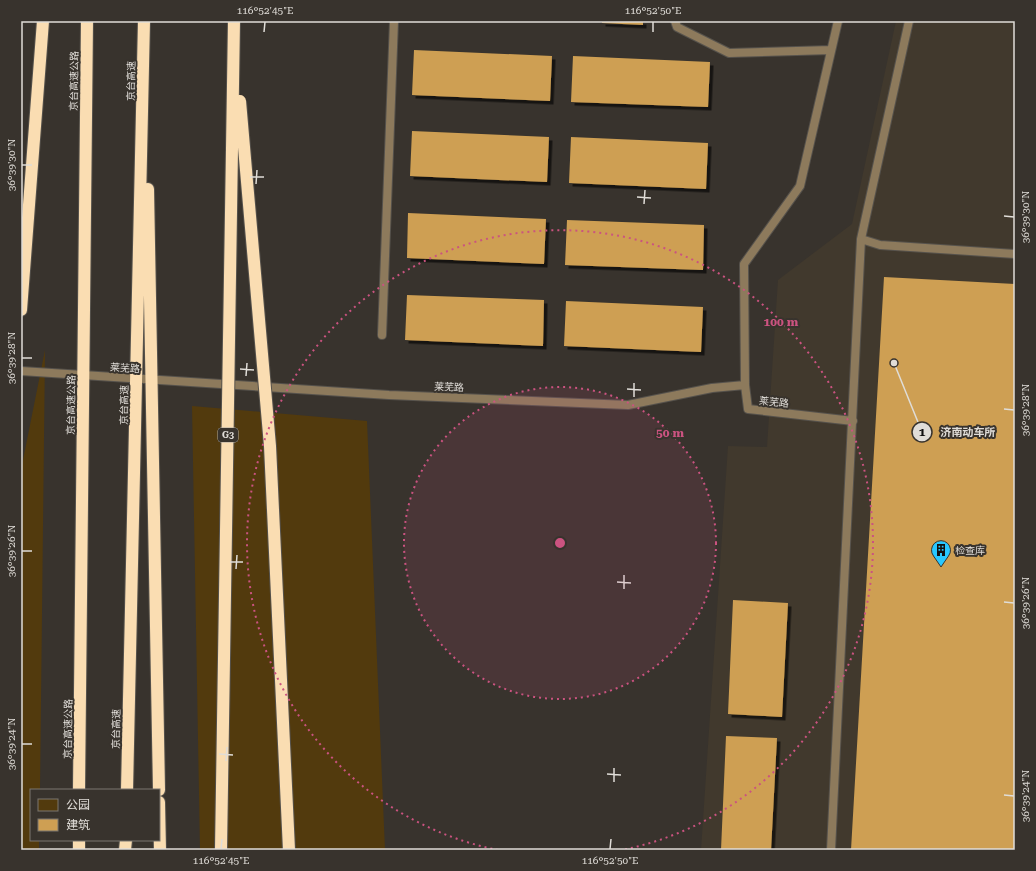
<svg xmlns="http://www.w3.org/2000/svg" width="1036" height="871" viewBox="0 0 1036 871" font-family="'Roboto Serif','Noto Sans SC',serif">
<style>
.built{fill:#41392d}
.green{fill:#523a0d}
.building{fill:#ce9f53;filter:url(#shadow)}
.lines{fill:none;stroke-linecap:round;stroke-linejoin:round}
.lane-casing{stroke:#56524c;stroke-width:10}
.highway-casing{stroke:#56524c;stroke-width:14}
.lane{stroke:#8d7a5c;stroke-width:8}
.highway{stroke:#faddb2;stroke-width:12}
.highway-bridge-casing{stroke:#56524c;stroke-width:14;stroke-linecap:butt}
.highway-bridge{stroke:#faddb2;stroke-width:12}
.ticks{fill:none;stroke:#e0ddd8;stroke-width:1.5}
.ring{fill:none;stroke:#cb5380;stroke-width:2;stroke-dasharray:2 4}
.labels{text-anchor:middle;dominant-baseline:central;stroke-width:4;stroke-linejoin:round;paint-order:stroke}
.shield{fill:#38332d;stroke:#aeaaa5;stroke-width:1}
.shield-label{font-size:9px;font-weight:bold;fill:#e0ddd8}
.street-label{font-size:10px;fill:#e0ddd8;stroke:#38332d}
.poi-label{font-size:10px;fill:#e0ddd8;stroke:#38332d;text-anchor:start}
.centre{fill:#cb5380;stroke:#38332d;stroke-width:2}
.ring-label{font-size:12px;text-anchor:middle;font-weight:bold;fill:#cb5380;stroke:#38332d;stroke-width:4;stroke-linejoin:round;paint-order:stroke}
.leader{fill:none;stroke:#e0ddd8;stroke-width:1.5}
.callout-dot{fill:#e0ddd8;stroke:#38332d;stroke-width:1.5}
.mark-label{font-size:12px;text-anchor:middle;font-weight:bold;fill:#111}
.callout-label{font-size:11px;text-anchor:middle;font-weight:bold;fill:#e0ddd8;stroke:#38332d;stroke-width:4;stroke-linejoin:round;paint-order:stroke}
.neatline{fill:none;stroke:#e0ddd8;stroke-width:1.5}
.ticks-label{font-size:10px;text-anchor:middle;fill:#e0ddd8}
</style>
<defs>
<filter id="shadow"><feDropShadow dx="3.5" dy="3.5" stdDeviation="0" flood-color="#0009"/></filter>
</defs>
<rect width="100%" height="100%" fill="#38332d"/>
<path class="built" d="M896,21H1015V850H701L728,446L767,447L778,280L852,224Z"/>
<path class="green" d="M45,350L40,790H31V840H39V850H21V470Z
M192,406L367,421L385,850H200Z"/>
<path class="building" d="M602,21H643V25L602,23Z
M414,50L552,56L550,101L412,95Z
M573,56L710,62L708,107L571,102Z
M412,131L549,137L547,182L410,176Z
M571,137L708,143L706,189L569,183Z
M408,213L546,219L544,264L407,258Z
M567,220L704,225L703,270L565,265Z
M884,277L1015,284V850H851Z
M407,295L544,300L543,346L405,340Z
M566,301L703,307L701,352L564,346Z
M733,600L788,603L782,717L728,714Z
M726,736L777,738L771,850H721Z"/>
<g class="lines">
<g class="lane-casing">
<path id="lane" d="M675,21L677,27L729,53L831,50
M861,239L880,245L1015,254
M382,335L394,21
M21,371L389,395L628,405L712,388L745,385L748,409L853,421
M745,385L744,264L800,186L838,21
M831,850L861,239L909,21"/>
</g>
<g class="highway-casing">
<path id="highway" d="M148,189L159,790
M21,310L43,21
M79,790L87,21
M127,790L144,21
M159,802L160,850
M79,850V840
M125,850L126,840"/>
</g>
<use href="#lane" class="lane"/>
<use href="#highway" class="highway"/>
<g class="highway-bridge-casing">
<path id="highway-bridge" d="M240,101L270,446L289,850
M221,850L234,21"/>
</g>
<use href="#highway-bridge" class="highway-bridge"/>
</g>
<path class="ticks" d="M264,32L265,22M653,32V22M22,165H32M250,177H264M256,184L257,170M637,197L651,198M644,204L645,190M1004,216L1014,217M22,358H32M240,369L254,370M246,376L247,363M627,389L641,390M634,397V383M1004,409L1014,410M22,551H32M230,562H243M236,569L237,555M617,582L631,583M624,589V575M1004,602L1014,603M22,744H32M219,754L233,755M226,761L227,747M607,774L621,775M614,782V768M1004,795L1014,796M221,849L222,839M610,849L611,839"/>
<circle cx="560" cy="543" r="156" fill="#cb5380" fill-opacity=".12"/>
<g class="ring">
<circle cx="560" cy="543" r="156"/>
<path d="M498 850A313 313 0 1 1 622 850"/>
</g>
<defs>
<g id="building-pin" transform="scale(1)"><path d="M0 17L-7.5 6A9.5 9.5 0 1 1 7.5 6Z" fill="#28c8ff" stroke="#38332d"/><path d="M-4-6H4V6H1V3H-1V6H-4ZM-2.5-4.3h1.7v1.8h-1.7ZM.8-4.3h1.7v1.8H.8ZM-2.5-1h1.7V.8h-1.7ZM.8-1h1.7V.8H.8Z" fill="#111"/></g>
</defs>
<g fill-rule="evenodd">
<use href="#building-pin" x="941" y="550"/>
</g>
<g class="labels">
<rect class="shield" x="218" y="428" width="20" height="14" rx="3"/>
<g class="shield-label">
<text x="228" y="435">G3</text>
</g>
<g class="street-label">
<text transform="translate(74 81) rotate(-89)">京台高速公路</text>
<text transform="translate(131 81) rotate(-89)">京台高速</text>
<text transform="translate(125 368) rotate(4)">莱芜路</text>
<text transform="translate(449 387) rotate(2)">莱芜路</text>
<text transform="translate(774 402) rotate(6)">莱芜路</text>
<text transform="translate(71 405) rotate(-89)">京台高速公路</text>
<text transform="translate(124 405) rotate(-89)">京台高速</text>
<text transform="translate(68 729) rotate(-89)">京台高速公路</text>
<text transform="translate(116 729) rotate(-89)">京台高速</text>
</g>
<g class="poi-label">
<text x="955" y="550">检查库</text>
</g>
</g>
<circle cx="560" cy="543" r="6" class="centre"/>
<g class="ring-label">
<text x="781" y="326">100 m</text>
<text x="670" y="437">50 m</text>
</g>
<path class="leader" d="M894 363L922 432"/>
<g class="callout-dot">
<circle cx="894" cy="363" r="4"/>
<circle cx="922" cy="432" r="10"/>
</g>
<g class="mark-label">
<text x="922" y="436">1</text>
</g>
<g class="callout-label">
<text x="968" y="436">济南动车所</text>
</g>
<rect width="1036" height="871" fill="none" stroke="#38332d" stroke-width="44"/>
<rect x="30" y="789" width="130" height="52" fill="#38332d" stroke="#7b7771"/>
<rect x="38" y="799" width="20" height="12" fill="#523a0d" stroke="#7b7771"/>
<text x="66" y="809" font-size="12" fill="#e0ddd8">公园</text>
<rect x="38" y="819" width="20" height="12" fill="#ce9f53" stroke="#7b7771"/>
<text x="66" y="829" font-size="12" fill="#e0ddd8">建筑</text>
<rect x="22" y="22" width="992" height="827" class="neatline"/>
<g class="ticks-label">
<text x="265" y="14">116°52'45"E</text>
<text x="653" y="14">116°52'50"E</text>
<text transform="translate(11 165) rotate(-90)" y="4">36°39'30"N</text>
<text transform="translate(1025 217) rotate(-90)" y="4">36°39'30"N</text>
<text transform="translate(11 358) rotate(-90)" y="4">36°39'28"N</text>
<text transform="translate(1025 410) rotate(-90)" y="4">36°39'28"N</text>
<text transform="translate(11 551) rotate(-90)" y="4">36°39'26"N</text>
<text transform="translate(1025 603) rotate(-90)" y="4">36°39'26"N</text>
<text transform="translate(11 744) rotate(-90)" y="4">36°39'24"N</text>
<text transform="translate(1025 796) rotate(-90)" y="4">36°39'24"N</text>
<text x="221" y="864">116°52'45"E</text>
<text x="610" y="864">116°52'50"E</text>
</g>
</svg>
